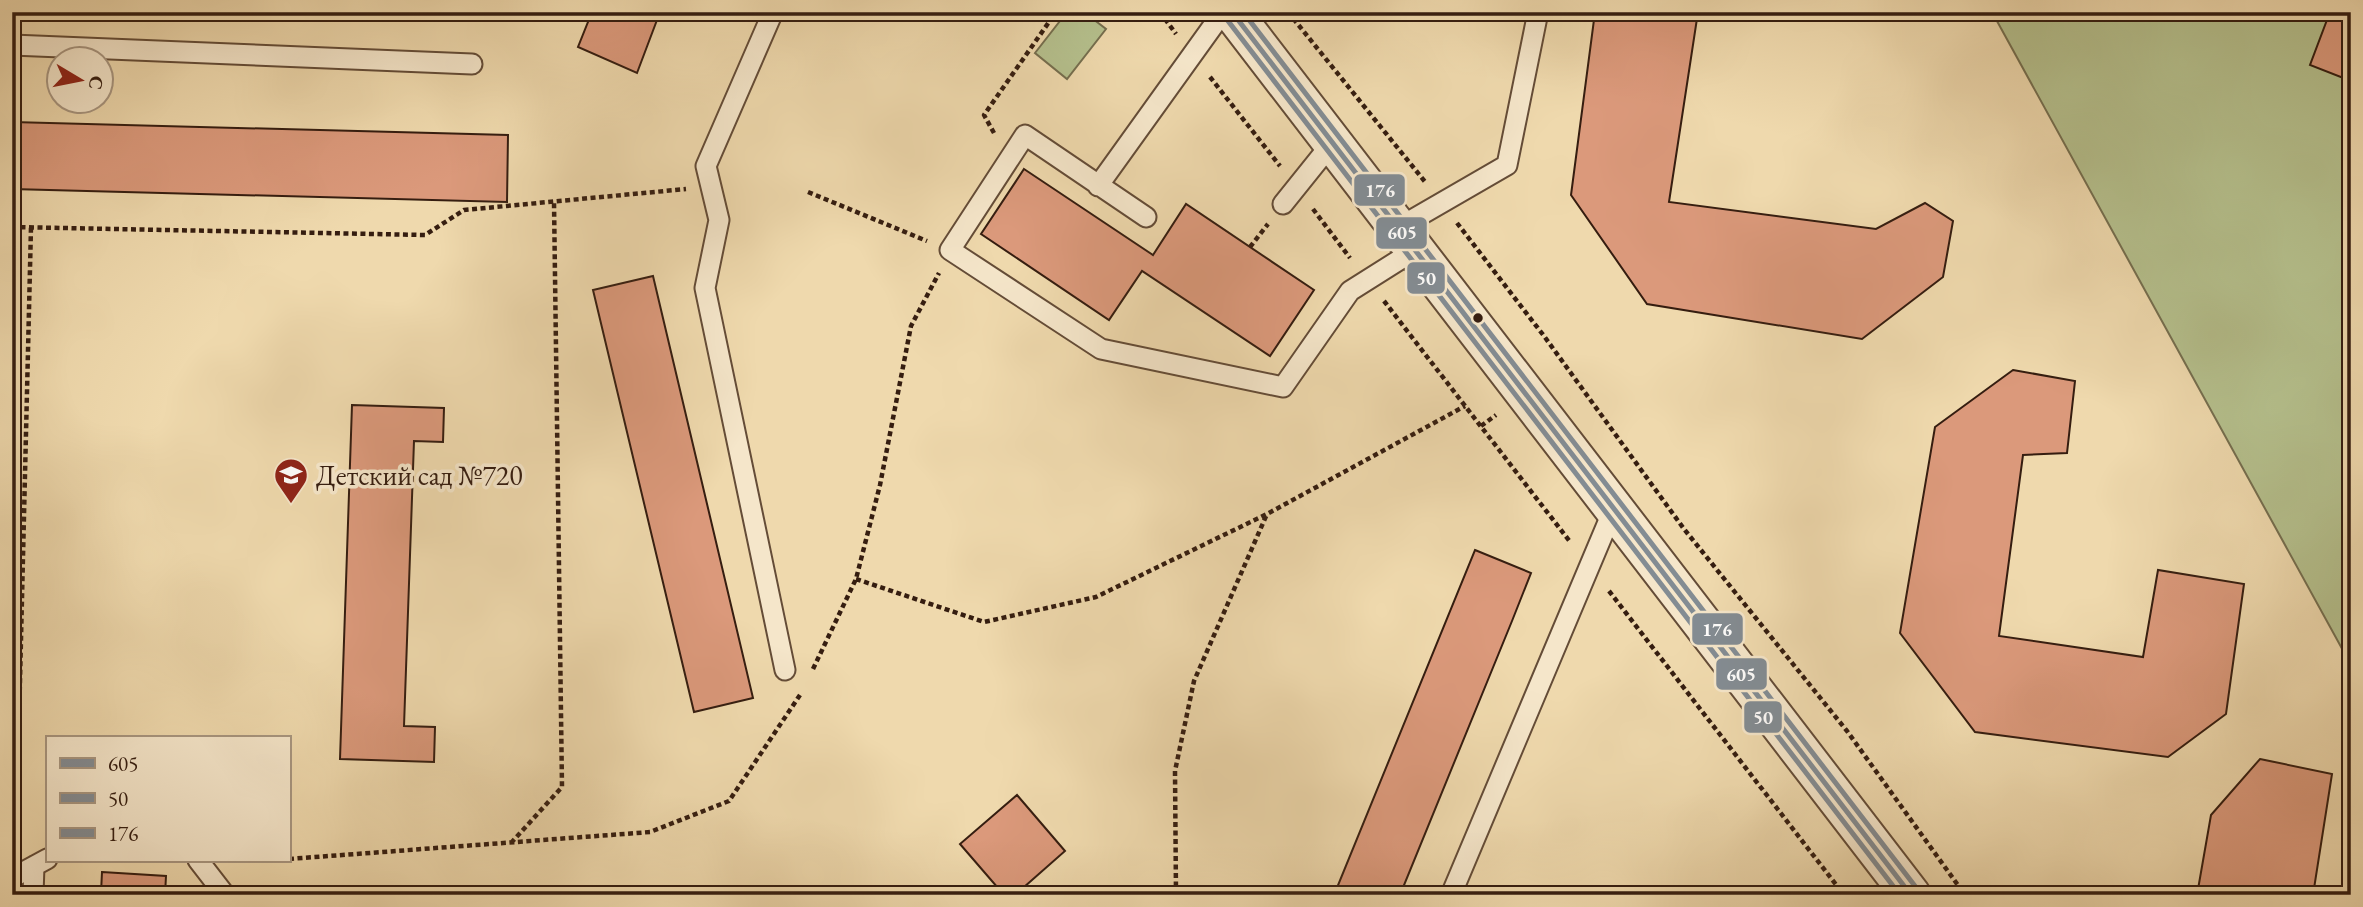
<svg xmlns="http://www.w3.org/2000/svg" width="2363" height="907" viewBox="0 0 2363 907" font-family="'EB Garamond',serif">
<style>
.green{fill:#b5c08d;stroke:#756e4e;stroke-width:2}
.building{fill:#db997b;stroke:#351d10;stroke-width:2}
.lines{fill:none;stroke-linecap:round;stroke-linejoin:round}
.service-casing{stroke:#644c37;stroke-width:23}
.tertiary-casing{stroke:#644c37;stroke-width:42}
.path{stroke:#351d10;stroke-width:4.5;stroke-dasharray:5 3.5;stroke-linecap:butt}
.service{stroke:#f5e6ca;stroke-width:19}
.tertiary{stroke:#f5e6ca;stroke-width:38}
.bus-1-casing{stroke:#f5e6ca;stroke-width:10}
.bus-2-casing{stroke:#f5e6ca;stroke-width:10}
.bus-3-casing{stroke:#f5e6ca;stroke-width:10}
.bus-1{stroke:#838c93;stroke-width:5}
.bus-2{stroke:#838c93;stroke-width:5}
.bus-3{stroke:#838c93;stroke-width:5}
.bus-dot{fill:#351d10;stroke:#f5e6ca;stroke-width:2.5}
.labels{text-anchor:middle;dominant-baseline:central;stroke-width:7;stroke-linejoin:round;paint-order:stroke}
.poi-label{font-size:28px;fill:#351d10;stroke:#f5e6ca;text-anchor:start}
.line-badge{stroke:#f5e6ca;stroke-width:2.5}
.badge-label{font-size:19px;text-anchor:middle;font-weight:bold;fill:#fff}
</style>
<rect width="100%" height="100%" fill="#efd9ad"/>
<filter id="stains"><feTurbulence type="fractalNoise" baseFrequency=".00286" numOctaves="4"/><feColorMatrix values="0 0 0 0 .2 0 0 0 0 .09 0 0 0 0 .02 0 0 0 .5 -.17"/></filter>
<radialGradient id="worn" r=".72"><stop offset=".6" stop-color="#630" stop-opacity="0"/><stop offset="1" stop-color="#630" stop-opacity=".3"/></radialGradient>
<path class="green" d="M1067,12H1084L1106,29L1067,79L1035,53Z
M1992,12H2351V666V665Z"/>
<path class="building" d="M592,12H660L637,73L578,47Z
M1595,12H1698L1669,202L1876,229L1925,203L1953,221L1943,277L1862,339L1647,304L1571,195Z
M2330,12H2351V81L2310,65Z
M12,122L508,135L507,202L12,189Z
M1024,169L1153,255L1186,204L1314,290L1270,356L1142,271L1109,320L981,234Z
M653,276L753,698L694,712L593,290Z
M2013,370L2075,381L2067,453L2023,455L1999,636L2143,657L2158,570L2244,584L2226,714L2168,757L1975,732L1900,633L1935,427Z
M352,405L444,408L443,442L414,441L404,726L435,727L434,762L340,759Z
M1475,550L1531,573L1512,621L1400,895H1334Z
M2260,759L2332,774L2313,895H2197L2211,815Z
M1017,795L1065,851L1015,895H1004L960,844Z
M102,872L166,876L165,895H47V891L101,893Z"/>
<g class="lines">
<g class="service-casing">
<path id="service" d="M773,12L706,166L719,220L705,288L785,670
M12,45L472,64
M1098,186L1223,12
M1283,204L1332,143
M1146,217L1025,135L950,250L1101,349L1283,387L1350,291L1415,250
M1398,228L1507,165L1538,12
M198,860L225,895
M12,878L47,859
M33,895L34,866
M1451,895L1614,508"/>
</g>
<g class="tertiary-casing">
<path id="tertiary" d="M1232,12L1911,895"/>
</g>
<path class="path" d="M1160,12L1176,34
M1288,12L1426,183
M1210,77L1280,166
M994,133L984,115L1056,12
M808,192L927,241
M1313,209L1350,258
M1457,223L1544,336L1684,529L1847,731L1965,895
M12,227L425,235L464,210L686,189
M1250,247L1268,224
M1384,301L1571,543
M1481,426L1496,415
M856,579L984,622L1096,597L1267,514L1465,406
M1609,591L1844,895
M813,669L856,579L880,485L911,326L939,273
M12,793L18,763L31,227
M511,843L562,787L554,202
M289,859L650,832L729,801L800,695
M1176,895L1175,771L1194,681L1267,514"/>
<use href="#service" class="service"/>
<use href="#tertiary" class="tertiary"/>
<g class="bus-1-casing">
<path id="bus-1" d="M1232,12L1911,895"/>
</g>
<g class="bus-2-casing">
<path id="bus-2" d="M1225,17L1900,895"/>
</g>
<g class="bus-3-casing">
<path id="bus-3" d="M1243,12L1918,890"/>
</g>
<use href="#bus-1" class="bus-1"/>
<use href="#bus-2" class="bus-2"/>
<use href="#bus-3" class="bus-3"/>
</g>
<defs>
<g id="school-pin" transform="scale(1.75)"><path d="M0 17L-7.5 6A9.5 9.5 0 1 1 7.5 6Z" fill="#8f2418" stroke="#f5e6ca"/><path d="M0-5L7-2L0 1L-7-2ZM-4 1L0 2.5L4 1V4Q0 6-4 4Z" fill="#fff"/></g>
</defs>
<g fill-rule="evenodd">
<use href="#school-pin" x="291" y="475"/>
</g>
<circle class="bus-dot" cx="1478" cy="318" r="6"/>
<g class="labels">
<g class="poi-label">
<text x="316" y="475">Детский сад №720</text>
</g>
</g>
<g class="line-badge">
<rect x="1353" y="173" width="53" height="34" rx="7" fill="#838c93"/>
<rect x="1375" y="216" width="53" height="34" rx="7" fill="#838c93"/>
<rect x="1406" y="261" width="40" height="34" rx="7" fill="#838c93"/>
<rect x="1691" y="612" width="53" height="34" rx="7" fill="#838c93"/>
<rect x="1715" y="657" width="53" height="34" rx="7" fill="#838c93"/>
<rect x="1743" y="700" width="40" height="34" rx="7" fill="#838c93"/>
</g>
<g class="badge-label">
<text x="1380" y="197">176</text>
<text x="1402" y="239">605</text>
<text x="1426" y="285">50</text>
<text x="1717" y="636">176</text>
<text x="1741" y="681">605</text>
<text x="1763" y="724">50</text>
</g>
<rect width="2363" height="907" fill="none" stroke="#efd9ad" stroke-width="42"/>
<rect x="14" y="14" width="2335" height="879" fill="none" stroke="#351d10" stroke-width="3.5"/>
<rect x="21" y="21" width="2321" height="865" fill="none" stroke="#351d10" stroke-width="2"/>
<rect x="46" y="736" width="245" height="126" fill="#f5e6ca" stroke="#a89680" stroke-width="2"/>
<rect x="60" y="758" width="35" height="10" fill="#838c93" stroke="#a89680" stroke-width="2"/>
<text x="108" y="771" font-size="21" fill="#351d10">605</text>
<rect x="60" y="793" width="35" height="10" fill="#838c93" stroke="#a89680" stroke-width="2"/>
<text x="108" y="806" font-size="21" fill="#351d10">50</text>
<rect x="60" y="828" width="35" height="10" fill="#838c93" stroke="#a89680" stroke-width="2"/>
<text x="108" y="841" font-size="21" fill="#351d10">176</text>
<g transform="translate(80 80) rotate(100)"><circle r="33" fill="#f5e6ca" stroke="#a89680" stroke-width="2"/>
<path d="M0-5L12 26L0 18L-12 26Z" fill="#8f2418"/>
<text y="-10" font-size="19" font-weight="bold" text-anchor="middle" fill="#351d10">С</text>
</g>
<rect width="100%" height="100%" filter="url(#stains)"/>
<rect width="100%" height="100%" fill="url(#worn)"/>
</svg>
